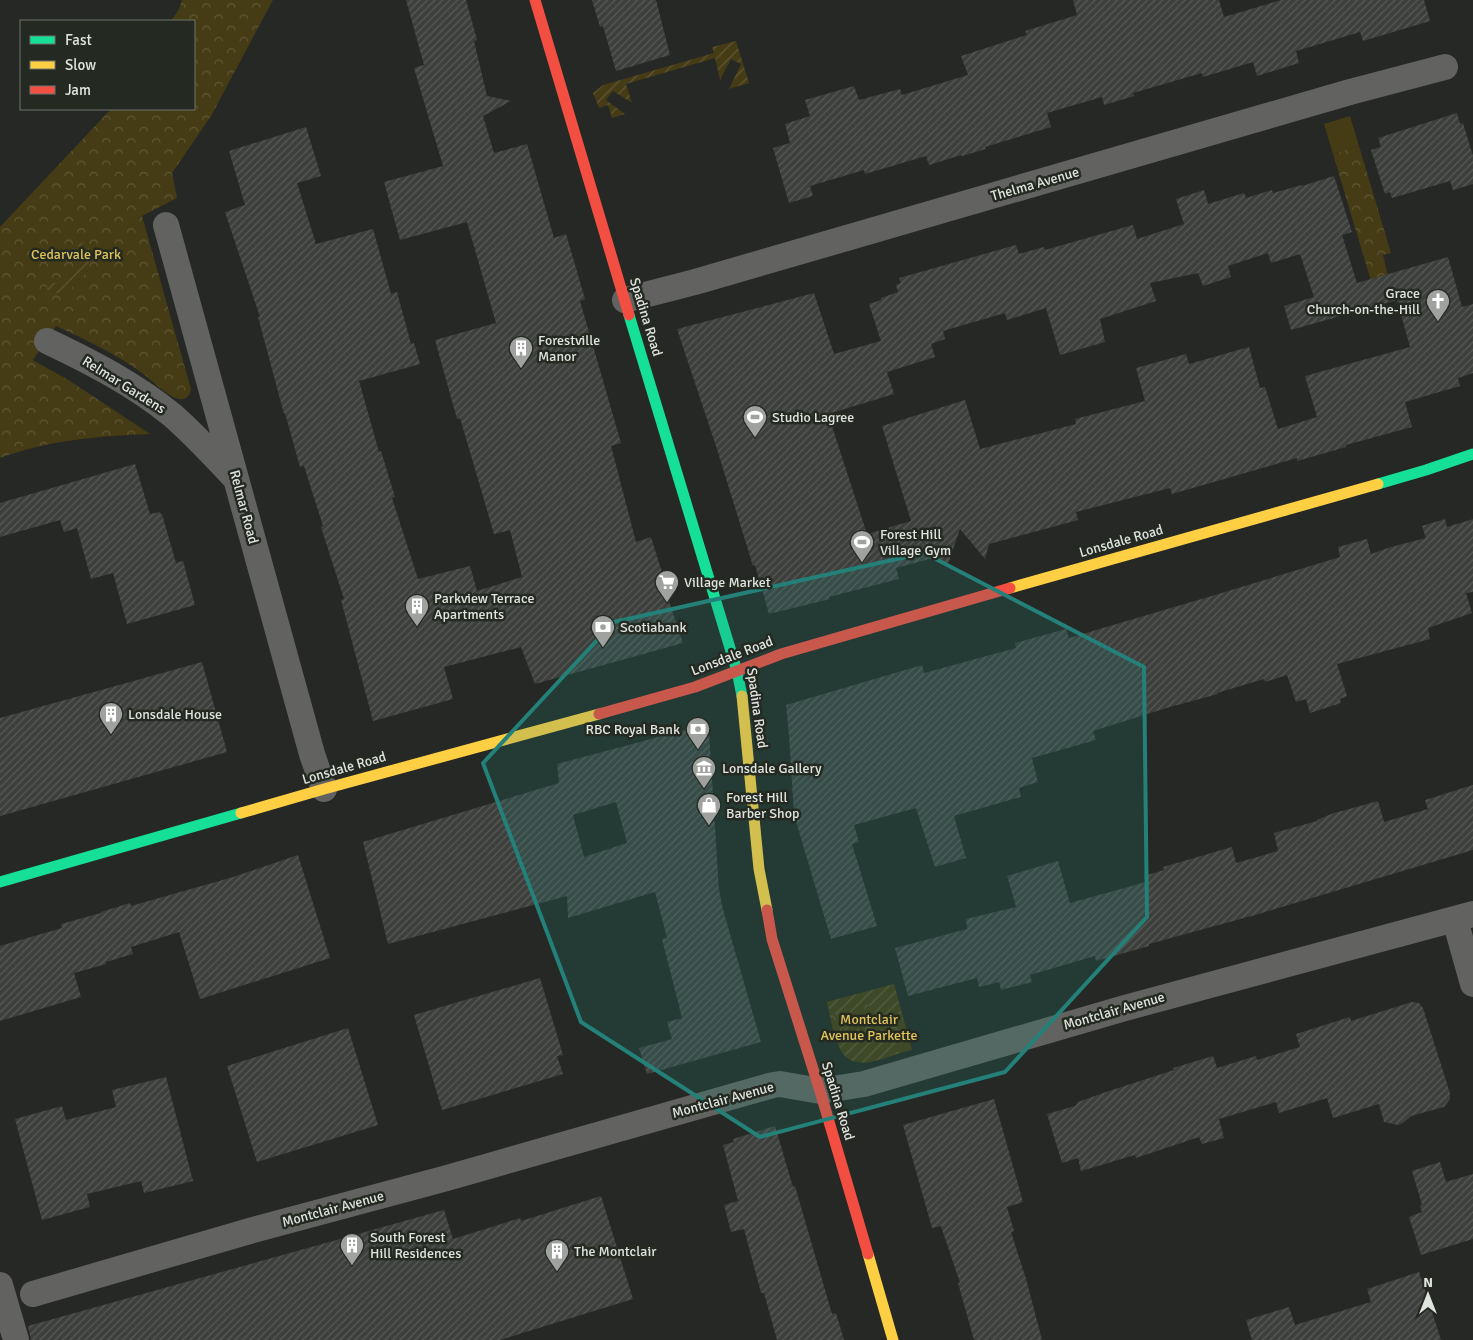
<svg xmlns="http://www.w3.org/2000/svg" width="1473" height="1340" viewBox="0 0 1473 1340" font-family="Signika,sans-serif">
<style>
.grass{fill:#453b14}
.park{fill:url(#park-crowns)}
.garden{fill:url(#garden-furrows)}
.building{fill:url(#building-hatch);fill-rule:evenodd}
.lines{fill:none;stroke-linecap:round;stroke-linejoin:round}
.street{stroke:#626360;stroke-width:26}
.fast{stroke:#16e098;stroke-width:11}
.slow{stroke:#ffcf43;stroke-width:11}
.jam{stroke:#f24e42;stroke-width:11}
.marked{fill:#248179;fill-opacity:0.2;stroke:#248179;stroke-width:4;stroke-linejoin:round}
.labels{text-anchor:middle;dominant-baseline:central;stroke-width:5;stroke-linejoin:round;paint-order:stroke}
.street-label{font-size:14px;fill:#e0e4df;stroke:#242a22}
.park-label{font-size:14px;fill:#e2c458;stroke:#242a22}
.poi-label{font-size:14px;fill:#e0e4df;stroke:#242a22;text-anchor:start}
</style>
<defs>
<pattern id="park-crowns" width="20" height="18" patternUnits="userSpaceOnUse" patternTransform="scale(1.25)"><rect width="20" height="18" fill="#453b14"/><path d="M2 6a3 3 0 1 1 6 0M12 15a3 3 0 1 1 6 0" fill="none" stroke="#605736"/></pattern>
<pattern id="garden-furrows" width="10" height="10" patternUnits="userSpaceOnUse" patternTransform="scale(1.25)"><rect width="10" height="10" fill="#453b14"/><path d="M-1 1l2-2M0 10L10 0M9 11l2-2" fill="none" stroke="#605736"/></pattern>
<pattern id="building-hatch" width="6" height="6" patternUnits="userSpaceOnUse" patternTransform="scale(1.25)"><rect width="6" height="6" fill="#3c3f3c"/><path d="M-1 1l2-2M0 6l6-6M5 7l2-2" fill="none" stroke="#585b58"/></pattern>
</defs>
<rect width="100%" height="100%" fill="#252824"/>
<path class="grass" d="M1350,116L1359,146L1333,154L1324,124Z"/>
<path class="park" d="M182,0H273L211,116L172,173L177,198L142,216L191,389C190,398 183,401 175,398C161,391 150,378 138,370C112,352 84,339 56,326L33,360L70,381L150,434C99,436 49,440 0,458V227L111,109H194V21H171L179,9Z
M1359,146L1391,253L1383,255L1388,276L1371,281L1333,154Z
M894,984L912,1050C898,1053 885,1059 871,1062C835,1068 833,1027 827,1002Z"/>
<path class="garden" d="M736,41L749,83L729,89L741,64L731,59L720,80L715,58L626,84L632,103L613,91L606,100L625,114L612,118L608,105L599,108L593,93L603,85L714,53L712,47Z
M87,242C95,262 87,277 71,288C68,290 64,293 60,293C56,294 52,293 48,293L47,284L60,282L80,258L78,243Z
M894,984L902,1015C886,1006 889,1018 877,1017C865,993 859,1009 843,1017C833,1015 829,1012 827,1002Z
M847,1026H854L860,1030L862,1039L865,1040C875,1033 878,1025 892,1033L899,1053C881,1059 854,1072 841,1051C837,1043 837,1037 841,1029Z"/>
<path class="building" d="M406,0H466L477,40L474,41L487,96L511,101L483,116L494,153L527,144L554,238L566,234L585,299L580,301L621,443L611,446L636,542L651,537L665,582L663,583L683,643L535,684L521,647L444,667L453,699L373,721L341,600L344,599L321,527L323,526L304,466L300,467L285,413L284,414L258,317H260L225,212L245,205L229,151L306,127L321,176L297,183L316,244L373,229L391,294L397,292L411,344L414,343L420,364L359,381L379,452L381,451L395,497L392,498L418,579L470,566L477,591L522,577L510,530L494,534L460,418L457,419L435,340L496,323L467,222L400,240L384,182L443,166L414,68L424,65Z
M592,0H656L670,55L616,71L603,26L600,27Z
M1073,0H1219L1224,17L1281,0H1424L1430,21L1363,41L1360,32L1296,51L1299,63L1257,76L1253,62L1203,77L1202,73L1133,93L1134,96L1104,105L1102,97L1047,113L1051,127L985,147L986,149L962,156L961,155L929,165L926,156L865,174L864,170L810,186L813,196L789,203L773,148L790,143L785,124L810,116L805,100L854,86L859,100L900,89L902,95L968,75L961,56L1027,35L1025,31L1077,15Z
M1457,113L1460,124L1463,123L1473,156V184L1453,190L1450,181L1392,198L1390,192L1385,194L1371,150L1381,147L1378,138Z
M1334,176L1352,232L1342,235L1357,283L1448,257L1462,307L1473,304V373L1458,378L1460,386L1405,402L1412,427L1346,445V447L1297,461V458L1172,494L1170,488L1076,512L1078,520L989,544L985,559L960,529L947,567L937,557L896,568L899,579L829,597L830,599L769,614L755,565L753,566L716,446L677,329L814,293L834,354L881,341L869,304L881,300V298L898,292L896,285L901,283L899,278L1016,245L1019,254L1044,247L1045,250L1133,225L1137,239L1184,224L1176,199L1204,190L1208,204L1244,193L1246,198L1272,190L1273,193L1302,185V186ZM1268,253L1271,263L1300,254L1314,297L1284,306L1291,330L1397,300L1410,347L1305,376L1317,417L1278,429L1265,387L1260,388L1249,347L1189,364L1186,354L1136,368L1145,401L1075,419L1076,424L980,449L965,400L882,426L911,521L867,534L828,414L894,394L887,372L935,357L931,344L945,339L943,331L1005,313L1007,320L1046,308L1060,355L1105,342L1100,319L1156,301L1150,283L1198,273L1203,286L1231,277L1228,266Z
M135,464L150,514L160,512L161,515L162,514L176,563L183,561L195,605L127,624L113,573L91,579L77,528L64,532L60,520L0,537V503Z
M1445,519L1447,527L1473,519V592L1466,593L1472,613L1428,628L1430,639L1337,664L1347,696L1340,699L1341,703L1310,713L1306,699L1296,702L1287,675L1265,682L1264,679L1217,693L1218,694L1170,707L1093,731L1096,740L1032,758L1038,782L1019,788L1021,797L954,816L966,858L935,867L916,808L854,825L859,842L852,844L877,926L831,939L794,815L789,736L786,705L922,665L924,673L1016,648L1015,643L1066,629L1069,638L1215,595L1340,557L1338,547L1367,539L1371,554L1391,547L1426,538L1422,526Z
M202,662L227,752L0,816V718Z
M700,726L709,732L719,889L722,906L761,1042L647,1074L639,1048L672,1039L667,1022L682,1018L662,939L667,938L655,892L568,918L567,896L388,944L363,842L559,783L557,764ZM616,802L627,843L584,857L573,815Z
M1473,785V850L1255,915L1149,944V946L1096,961L1095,956L1030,975L1032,982L1001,990L999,982L979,987L977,978L908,996L895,948L967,929L966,919L1016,907L1007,876L1058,861L1070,903L1146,882L1144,876L1164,870L1163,867L1232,847L1236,863L1278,851L1274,833L1317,821V820L1331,814L1378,801L1384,822L1428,809L1425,800Z
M298,855L330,958L200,999L179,932L131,947L133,954L106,962V964L74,973L81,997L0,1021V946L62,928L61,924L101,913V912L130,903L131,906L233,877Z
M540,978L563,1055L557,1056L563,1074L442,1110L414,1015Z
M1412,1002L1419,1003L1423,1008L1450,1093V1099L1444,1107L1411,1116L1403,1123L1398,1125L1384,1122L1379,1104L1333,1118L1327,1098L1279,1113L1276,1102L1219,1119L1224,1138L1202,1144L1199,1137L1136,1158L1135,1155L1081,1171L1078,1158L1062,1163L1047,1114L1075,1106L1078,1102L1106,1092L1174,1070L1173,1068L1213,1056L1217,1068L1256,1056L1257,1060L1300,1047L1296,1034L1350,1017L1351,1021Z
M348,1028L378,1125L257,1162L227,1066Z
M166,1077L193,1181L144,1193L141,1181L87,1194L90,1207L42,1220L15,1119L62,1106L66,1120L116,1107L112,1090Z
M994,1099L1023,1202L1007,1207L1014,1231L1011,1232L1026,1279L1042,1340H974L958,1283H960L941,1226L932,1228L903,1125Z
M775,1126L793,1187L795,1186L832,1314L836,1313L844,1340H777L764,1293H761L744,1229L731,1232L724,1205L738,1201L723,1145L734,1142L733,1139Z
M1440,1162L1446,1182L1473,1174V1239L1421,1255L1409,1217L1422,1212L1420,1206L1422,1205L1412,1171Z
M601,1196L633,1299L500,1340H31L28,1326L444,1210L453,1239L520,1218L521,1221Z
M1419,1272L1441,1340H1252L1246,1320L1289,1307L1295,1325L1371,1302L1367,1289Z"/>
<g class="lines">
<path class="street" d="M166,225L312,754L324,789
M625,300L695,282L1350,92L1445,67
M47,341C91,362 134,384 172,415C194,434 214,456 234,477
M1455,920L1473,984
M0,1285L16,1340
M33,1294L253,1230L447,1178L773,1085L780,1084L820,1091L864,1084L1125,1008L1473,914"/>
<path class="fast" d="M629,315L737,671L742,696
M1378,484L1426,470L1473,454
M0,882L241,813"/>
<path class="slow" d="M1010,588L1378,484
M742,696L759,869L767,910
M241,813L324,789L599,714
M868,1254L893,1340"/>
<path class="jam" d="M535,0L629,315
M599,714L695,687L781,654L1010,588
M767,910L772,939L820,1091L868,1254"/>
</g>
<path class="marked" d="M924,553L1144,667L1147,917L1005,1072L760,1137L581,1022L483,763L614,622Z"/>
<defs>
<g id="church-pin" transform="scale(1.25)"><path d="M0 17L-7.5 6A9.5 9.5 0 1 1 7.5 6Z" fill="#9fa29e" stroke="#242a22"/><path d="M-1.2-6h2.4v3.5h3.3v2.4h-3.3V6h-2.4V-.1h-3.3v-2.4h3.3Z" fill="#fff"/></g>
<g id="building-pin" transform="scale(1.25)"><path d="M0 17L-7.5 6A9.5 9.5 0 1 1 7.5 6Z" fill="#9fa29e" stroke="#242a22"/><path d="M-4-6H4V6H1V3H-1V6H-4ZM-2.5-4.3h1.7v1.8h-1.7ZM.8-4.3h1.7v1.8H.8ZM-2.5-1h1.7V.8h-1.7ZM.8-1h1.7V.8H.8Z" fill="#fff"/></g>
<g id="stadium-pin" transform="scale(1.25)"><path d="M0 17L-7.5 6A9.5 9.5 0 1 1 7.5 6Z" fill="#9fa29e" stroke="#242a22"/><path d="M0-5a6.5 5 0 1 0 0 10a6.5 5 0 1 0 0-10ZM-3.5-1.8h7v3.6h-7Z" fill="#fff"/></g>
<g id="supermarket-pin" transform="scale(1.25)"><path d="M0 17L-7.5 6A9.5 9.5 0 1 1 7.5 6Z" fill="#9fa29e" stroke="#242a22"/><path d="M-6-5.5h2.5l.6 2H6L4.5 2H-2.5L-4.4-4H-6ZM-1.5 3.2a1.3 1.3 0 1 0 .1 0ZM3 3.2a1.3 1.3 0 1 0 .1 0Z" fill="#fff"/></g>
<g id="bank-pin" transform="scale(1.25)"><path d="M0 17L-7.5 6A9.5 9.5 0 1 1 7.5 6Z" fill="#9fa29e" stroke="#242a22"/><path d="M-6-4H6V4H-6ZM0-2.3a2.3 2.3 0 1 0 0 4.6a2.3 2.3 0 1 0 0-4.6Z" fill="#fff"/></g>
<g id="museum-pin" transform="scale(1.25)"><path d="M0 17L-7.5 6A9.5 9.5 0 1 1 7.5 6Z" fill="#9fa29e" stroke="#242a22"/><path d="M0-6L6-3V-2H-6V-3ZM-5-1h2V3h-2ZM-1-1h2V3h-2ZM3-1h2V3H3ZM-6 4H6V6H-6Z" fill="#fff"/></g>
<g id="shop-pin" transform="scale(1.25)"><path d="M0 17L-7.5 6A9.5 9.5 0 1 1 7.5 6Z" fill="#9fa29e" stroke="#242a22"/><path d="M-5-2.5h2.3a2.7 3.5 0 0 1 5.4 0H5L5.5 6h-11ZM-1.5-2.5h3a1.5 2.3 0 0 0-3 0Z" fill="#fff"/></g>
</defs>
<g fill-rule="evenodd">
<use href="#church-pin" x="1438" y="301"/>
<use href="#building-pin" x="521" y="348"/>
<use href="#stadium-pin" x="755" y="417"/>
<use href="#stadium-pin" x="862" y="542"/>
<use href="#supermarket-pin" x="667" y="582"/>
<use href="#building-pin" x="417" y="606"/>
<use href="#bank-pin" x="603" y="627"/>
<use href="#building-pin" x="111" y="714"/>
<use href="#bank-pin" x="698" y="729"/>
<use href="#museum-pin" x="704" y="768"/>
<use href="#shop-pin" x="709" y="805"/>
<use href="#building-pin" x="352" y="1245"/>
<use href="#building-pin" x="557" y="1251"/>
</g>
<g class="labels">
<g class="street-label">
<text transform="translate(1035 184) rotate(-16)">Thelma Avenue</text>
<text transform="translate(646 317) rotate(73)">Spadina Road</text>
<text transform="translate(124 385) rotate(32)">Relmar Gardens</text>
<text transform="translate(244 507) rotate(75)">Relmar Road</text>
<text transform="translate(1121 541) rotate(-16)">Lonsdale Road</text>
<text transform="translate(732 656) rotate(-21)">Lonsdale Road</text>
<text transform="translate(757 708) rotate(82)">Spadina Road</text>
<text transform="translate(344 768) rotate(-16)">Lonsdale Road</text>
<text transform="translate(1114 1011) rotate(-16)">Montclair Avenue</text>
<text transform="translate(723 1100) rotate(-15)">Montclair Avenue</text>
<text transform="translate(838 1101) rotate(73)">Spadina Road</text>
<text transform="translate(333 1209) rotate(-15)">Montclair Avenue</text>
</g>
<g class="park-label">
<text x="76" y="254">Cedarvale Park</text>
<text x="869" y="1019">Montclair<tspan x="869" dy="16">Avenue Parkette</tspan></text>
</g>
<g class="poi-label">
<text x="1420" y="293" text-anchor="end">Grace<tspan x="1420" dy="16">Church-on-the-Hill</tspan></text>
<text x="538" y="340">Forestville<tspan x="538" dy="16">Manor</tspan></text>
<text x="772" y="417">Studio Lagree</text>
<text x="880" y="534">Forest Hill<tspan x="880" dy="16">Village Gym</tspan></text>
<text x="684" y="582">Village Market</text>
<text x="434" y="598">Parkview Terrace<tspan x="434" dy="16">Apartments</tspan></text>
<text x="620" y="627">Scotiabank</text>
<text x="128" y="714">Lonsdale House</text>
<text x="680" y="729" text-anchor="end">RBC Royal Bank</text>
<text x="722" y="768">Lonsdale Gallery</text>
<text x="726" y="797">Forest Hill<tspan x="726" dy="16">Barber Shop</tspan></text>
<text x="370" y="1237">South Forest<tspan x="370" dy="16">Hill Residences</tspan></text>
<text x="574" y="1251">The Montclair</text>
</g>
</g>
<rect x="20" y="20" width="175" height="90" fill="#242a22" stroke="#6f746e"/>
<rect x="30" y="36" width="25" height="8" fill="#16e098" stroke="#6f746e"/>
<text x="65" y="45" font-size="15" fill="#e0e4df">Fast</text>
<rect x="30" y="61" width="25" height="8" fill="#ffcf43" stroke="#6f746e"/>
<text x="65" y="70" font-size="15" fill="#e0e4df">Slow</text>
<rect x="30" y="86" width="25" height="8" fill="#f24e42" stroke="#6f746e"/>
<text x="65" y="95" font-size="15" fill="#e0e4df">Jam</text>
<g transform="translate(1428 1295)" stroke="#242a22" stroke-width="4" paint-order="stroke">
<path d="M0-4L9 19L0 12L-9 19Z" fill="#e0e4df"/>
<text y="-8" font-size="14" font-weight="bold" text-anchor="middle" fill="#e0e4df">N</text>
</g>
</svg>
